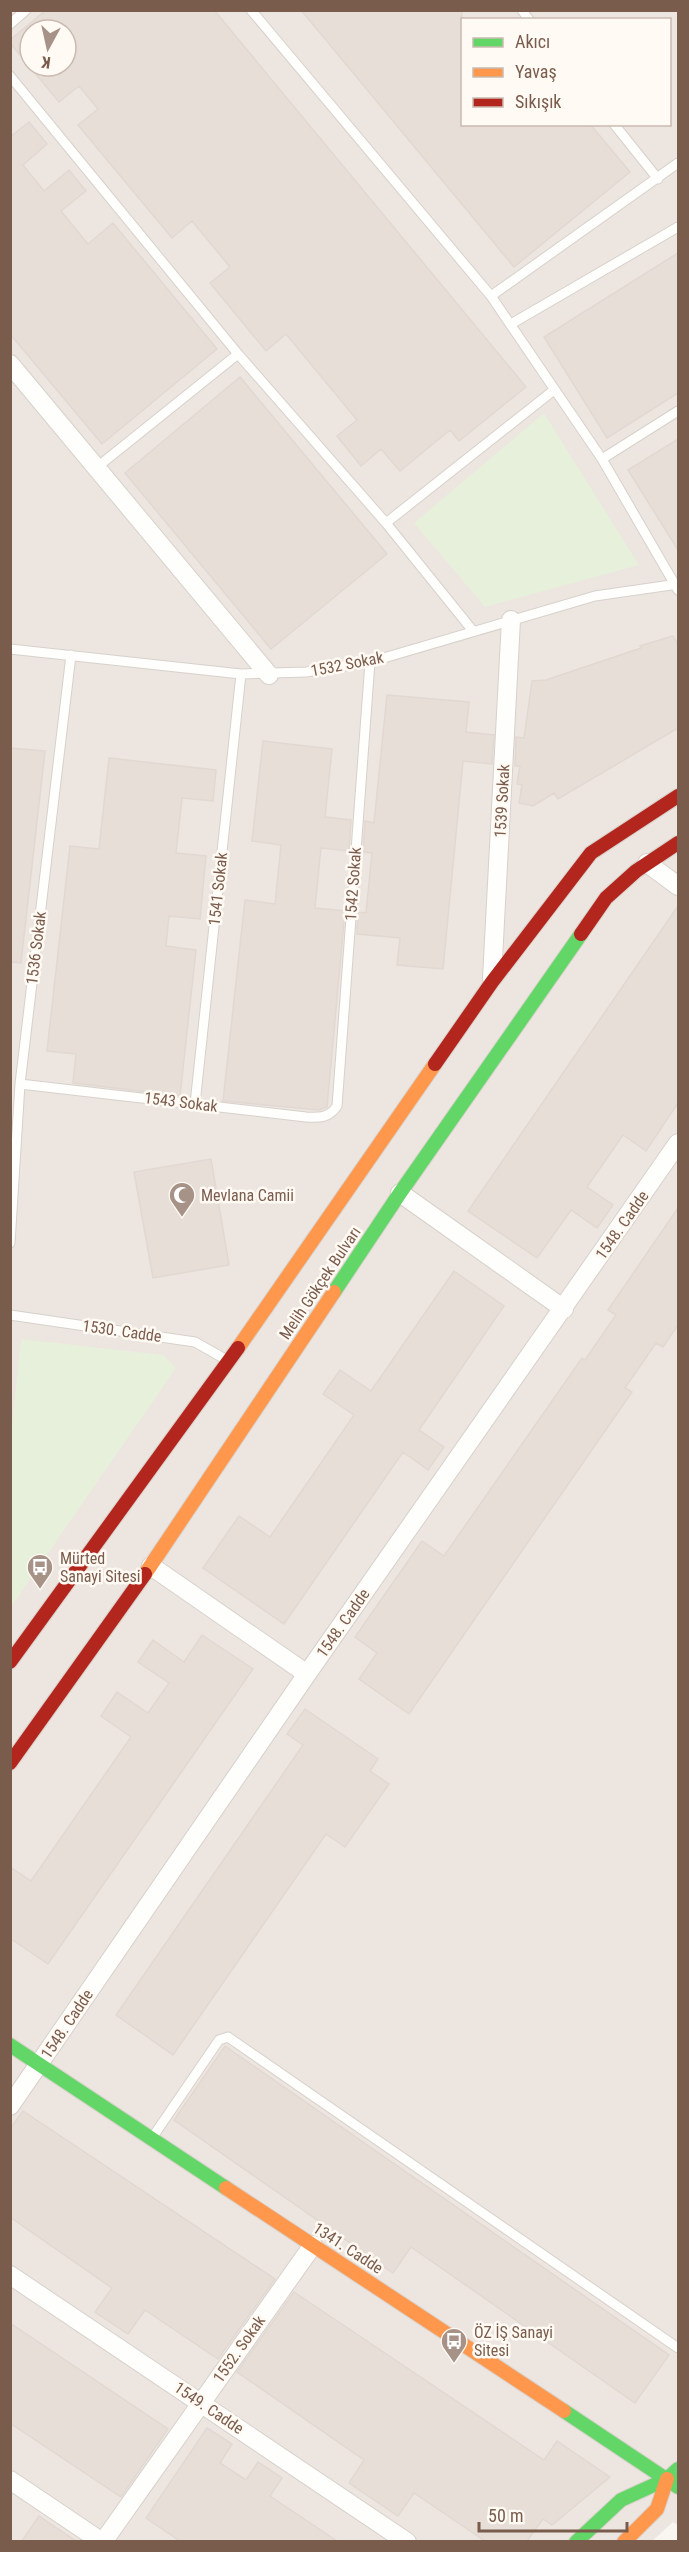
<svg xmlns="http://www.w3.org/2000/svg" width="689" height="2552" viewBox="0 0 689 2552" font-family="'Roboto Condensed',sans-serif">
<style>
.industrial{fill:#ede5e0;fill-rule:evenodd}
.green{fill:#e7f0db}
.building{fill:#e6ded7;stroke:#e2d8d2;stroke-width:1.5;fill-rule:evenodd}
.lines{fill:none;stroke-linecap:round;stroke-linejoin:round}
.lane-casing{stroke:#d7d1cb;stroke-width:11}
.street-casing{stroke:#d7d1cb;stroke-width:20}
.fast-casing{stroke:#d9d2cb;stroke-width:16}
.slow-casing{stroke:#d9d2cb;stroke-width:16}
.jam-casing{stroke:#d9d2cb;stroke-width:16}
.lane{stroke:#fefefd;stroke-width:9}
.street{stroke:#fefefd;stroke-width:18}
.fast{stroke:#63d668;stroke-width:14}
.slow{stroke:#ff974d;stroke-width:14}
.jam{stroke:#b3261e;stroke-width:14}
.labels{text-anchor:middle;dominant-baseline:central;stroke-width:5;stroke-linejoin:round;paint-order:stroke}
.street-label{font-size:16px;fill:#7a5c4d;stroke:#fffaf3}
.poi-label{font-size:16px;fill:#7a5c4d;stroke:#fffaf3;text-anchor:start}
</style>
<rect width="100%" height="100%" fill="#f9f5f0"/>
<path class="industrial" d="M11,11H678V2525L673,2522L651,2542H11ZM462,20H670V124H462ZM30,30H66V66H30Z"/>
<path class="green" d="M544,413L639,565L485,607L414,523Z
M21,1339L164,1355L176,1368L11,1607L10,1444Z"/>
<path class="building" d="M46,10H214L526,387L459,441L450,430L400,471L381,449L361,466L337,436L357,420L286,334L266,351L210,283L230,267L192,221L172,238L78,125L98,109L79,86L59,102L10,43V40ZM30,30H66V66H30Z
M301,10H462V124H590L630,172L514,267Z
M29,122L47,144L23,165L44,191L69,170L86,191L61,211L88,244L113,223L217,349L102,444L10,334V137Z
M678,253V393L607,438L544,337Z
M240,377L387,554L271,649L125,473Z
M678,439V550L628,470Z
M673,636L678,645V728L558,799L554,793L533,806L519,803L522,785L517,784L520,766H515L516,737L524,738L532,681L546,680L641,648L640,646Z
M387,695L469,702L466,732L494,735L492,764L463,761L443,969L397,965L400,938L357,934L358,912L366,913L372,853L363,852L365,821L374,823Z
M263,741L332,749L325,817L351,820L349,851L321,848L315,908L345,911L327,1107L319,1110L223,1101L245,900L275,904L281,845L252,841Z
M10,748L45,751L21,963L10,962Z
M109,758L216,770L213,801L182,798L176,853L206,856L200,919L169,916L166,946L196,950L180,1096L73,1083L76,1054L47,1051L70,846L99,849Z
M678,906V1103L646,1151L623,1135L587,1187L613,1205L597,1228L571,1210L537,1258L468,1211Z
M211,1159L229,1265L153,1278L134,1172Z
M678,1208V1325L663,1347L656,1343L625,1388L632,1392L409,1714L359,1679L377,1653L355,1637L422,1541L444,1556L582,1358L585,1360L616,1315L608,1310Z
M454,1271L504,1306L419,1430L444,1447L428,1470L403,1452L284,1624L203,1568L239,1516L270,1537L354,1415L323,1394L340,1370L371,1391Z
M202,1635L253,1669L48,1964L10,1938V1867L31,1881L131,1737L101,1716L117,1692L148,1713L169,1683L138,1662L153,1640L184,1662Z
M305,1709L378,1759L370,1771L389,1784L345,1847L326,1834L173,2055L116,2015L303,1745L287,1734Z
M225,2046L669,2355L635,2403L411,2247L393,2273L174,2120Z
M23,2111L275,2279L218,2359L145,2310L128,2334L95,2312L112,2288L10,2217V2129Z
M294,2292L544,2460L557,2441L610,2477L552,2525L543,2519L527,2541H485L414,2493L398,2516L349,2483L364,2460L237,2372Z
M10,2323L168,2429L121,2497L10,2423Z
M207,2428L232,2444L220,2463L246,2480L258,2462L282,2478L270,2496L337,2541H180L146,2518Z
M39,2516L76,2541H22Z"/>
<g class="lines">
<g class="lane-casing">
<path id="lane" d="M251,10L491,296L602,459L678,590
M522,10L529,20
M10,24L26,10
M10,76L238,354L386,523L473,631
M614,124L658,179
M491,296L678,163
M511,324L678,227
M602,459L678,411
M96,468L238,354
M386,523L554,390
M10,649L241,674L306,672L370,662L595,596L678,584
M20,1084L306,1117C319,1118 329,1118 337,1106L370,662
M195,1104L241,674
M10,1243L20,1084L71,655
M10,1315L195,1342L225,1359
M152,2138L219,2040L228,2037L678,2348"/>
</g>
<g class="street-casing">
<path id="street" d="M10,364L269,675
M647,863L678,886
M492,978L511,620
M400,1193L564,1309
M151,1566L307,1674
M10,2106L307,1674L678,1143
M10,2275L407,2542
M10,2480L102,2542
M103,2542L313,2245"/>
</g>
<g class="fast-casing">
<path id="fast" d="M334,1292L400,1193L581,934
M10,2045L226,2188
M564,2411L678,2487
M576,2542L621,2500L667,2479L678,2469"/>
</g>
<g class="slow-casing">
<path id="slow" d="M238,1348L435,1064
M145,1574L334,1292
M226,2188L564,2411
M624,2542L657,2509L667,2479"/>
</g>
<g class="jam-casing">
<path id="jam" d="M581,934L606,898L636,871L678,843
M435,1064L492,982L591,853L678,796
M10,1662L238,1348
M10,1763L145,1574"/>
</g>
<use href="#lane" class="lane"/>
<use href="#street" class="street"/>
<use href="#fast" class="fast"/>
<use href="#slow" class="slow"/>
<use href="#jam" class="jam"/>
</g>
<defs>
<g id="mosque-pin" transform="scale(1.35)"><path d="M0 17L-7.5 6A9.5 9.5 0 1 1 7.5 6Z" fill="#a69286" stroke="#fffaf3"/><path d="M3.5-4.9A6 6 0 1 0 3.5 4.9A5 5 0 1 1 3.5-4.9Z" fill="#fff"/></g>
<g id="bus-pin" transform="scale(1.35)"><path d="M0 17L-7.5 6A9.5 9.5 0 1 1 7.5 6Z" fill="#a69286" stroke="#fffaf3"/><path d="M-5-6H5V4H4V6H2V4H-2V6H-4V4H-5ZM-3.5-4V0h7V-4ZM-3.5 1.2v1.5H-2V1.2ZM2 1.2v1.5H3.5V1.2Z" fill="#fff"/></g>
</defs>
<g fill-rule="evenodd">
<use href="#mosque-pin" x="182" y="1195"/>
<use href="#bus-pin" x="40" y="1567"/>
<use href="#bus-pin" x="454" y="2341"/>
</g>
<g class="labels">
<g class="street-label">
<text transform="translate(347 664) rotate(-11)">1532 Sokak</text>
<text transform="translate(502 801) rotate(-87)">1539 Sokak</text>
<text transform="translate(353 884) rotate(-86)">1542 Sokak</text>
<text transform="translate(218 889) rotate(-84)">1541 Sokak</text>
<text transform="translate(36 948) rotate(-83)">1536 Sokak</text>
<text transform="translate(181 1102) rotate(7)">1543 Sokak</text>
<text transform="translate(622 1225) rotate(-55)">1548. Cadde</text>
<text transform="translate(320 1283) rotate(-56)">Melih Gökçek Bulvarı</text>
<text transform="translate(122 1331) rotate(8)">1530. Cadde</text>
<text transform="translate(343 1623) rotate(-55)">1548. Cadde</text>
<text transform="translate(67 2024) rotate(-56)">1548. Cadde</text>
<text transform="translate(348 2248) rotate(33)">1341. Cadde</text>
<text transform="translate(239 2349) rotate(-55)">1552. Sokak</text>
<text transform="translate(209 2408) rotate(34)">1549. Cadde</text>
</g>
<g class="poi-label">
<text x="201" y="1195">Mevlana Camii</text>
<text x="60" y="1558">Mürted<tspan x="60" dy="18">Sanayi Sitesi</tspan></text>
<text x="474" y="2332">ÖZ İŞ Sanayi<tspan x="474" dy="18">Sitesi</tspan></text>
</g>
</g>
<rect width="689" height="2552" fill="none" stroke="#7a5c4d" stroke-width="24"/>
<rect x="461" y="18" width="210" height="108" fill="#fffaf3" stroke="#cabbb1" stroke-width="1.5"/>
<rect x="473" y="38" width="30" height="9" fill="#63d668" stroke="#cabbb1" stroke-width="1.5"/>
<text x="515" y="48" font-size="18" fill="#7a5c4d">Akıcı</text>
<rect x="473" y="68" width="30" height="9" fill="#ff974d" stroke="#cabbb1" stroke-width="1.5"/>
<text x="515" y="78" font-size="18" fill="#7a5c4d">Yavaş</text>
<rect x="473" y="98" width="30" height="9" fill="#b3261e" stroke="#cabbb1" stroke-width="1.5"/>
<text x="515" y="108" font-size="18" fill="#7a5c4d">Sıkışık</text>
<g transform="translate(48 48) rotate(188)"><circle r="28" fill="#fffaf3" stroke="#cabbb1" stroke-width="1.5"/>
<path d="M0-4.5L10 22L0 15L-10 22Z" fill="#a69286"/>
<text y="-9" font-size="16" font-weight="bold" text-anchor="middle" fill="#7a5c4d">K</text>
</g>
<path d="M479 2522v9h148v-9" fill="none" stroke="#7a5c4d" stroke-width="3"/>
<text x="488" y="2522" font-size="18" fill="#7a5c4d" stroke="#fffaf3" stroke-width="4.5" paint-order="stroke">50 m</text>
</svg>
